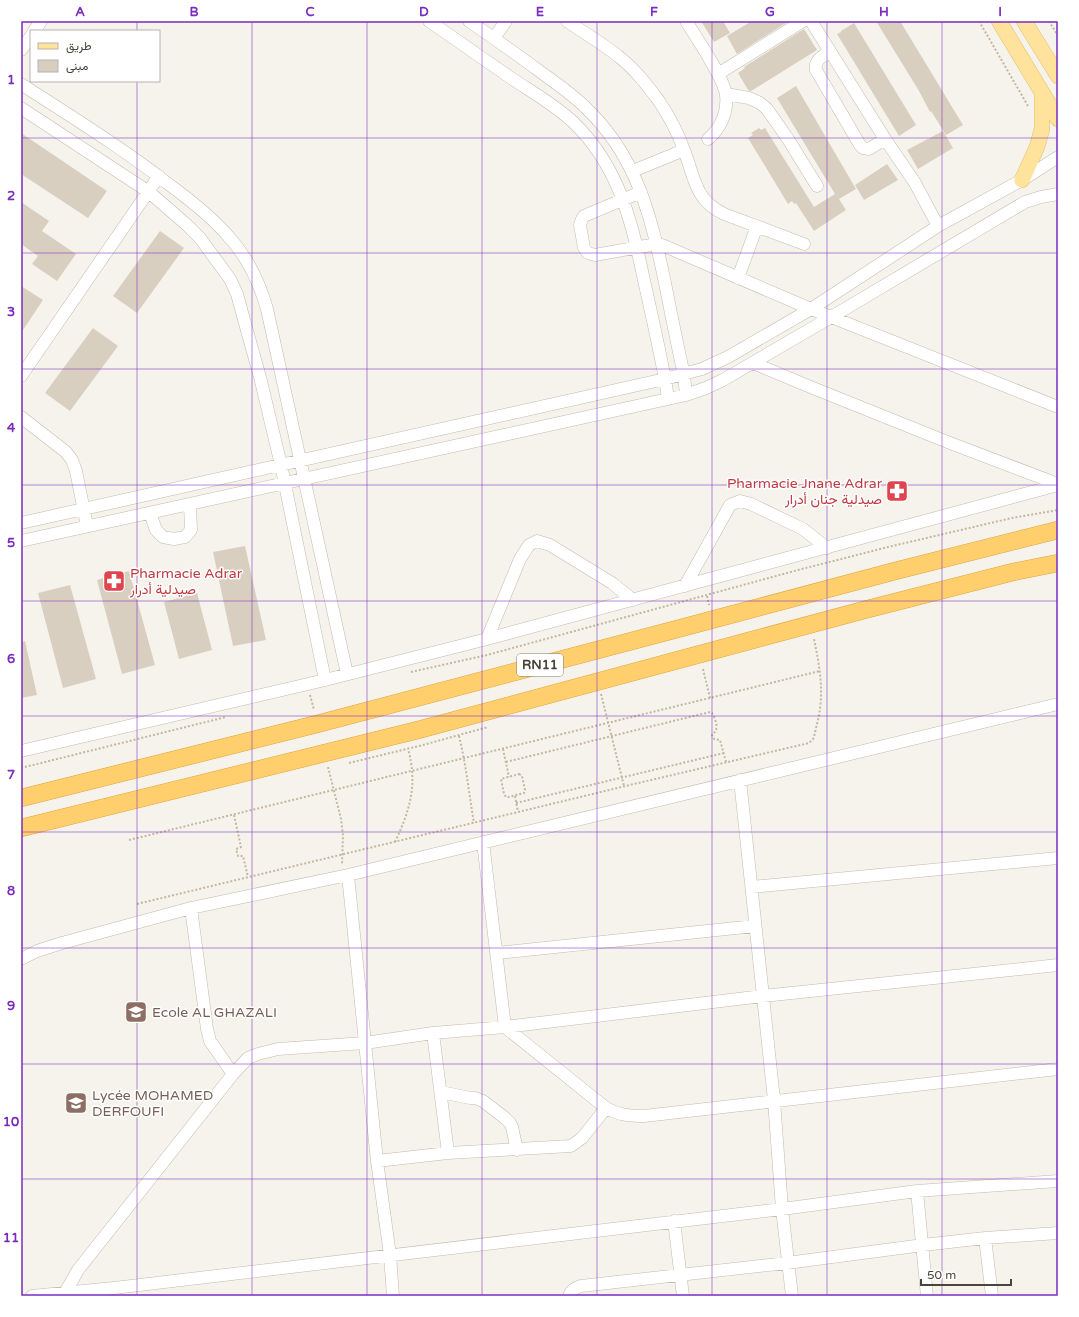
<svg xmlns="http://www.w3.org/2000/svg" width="1079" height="1317" viewBox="0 0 1079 1317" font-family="'Varela Round',Vazirmatn,sans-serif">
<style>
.building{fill:#d8cfc1}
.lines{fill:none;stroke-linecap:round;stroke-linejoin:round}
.minor-casing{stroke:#c2bbae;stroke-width:13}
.major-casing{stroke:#e6c16a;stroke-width:16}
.highway-casing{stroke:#e0a43c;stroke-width:18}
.path{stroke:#c4b79f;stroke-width:2;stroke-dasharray:2 2;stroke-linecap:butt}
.minor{stroke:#fff;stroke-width:12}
.major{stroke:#ffe39c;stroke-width:15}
.highway{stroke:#ffcf6e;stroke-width:17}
.grid{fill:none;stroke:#7b2cbf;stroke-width:1;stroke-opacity:0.55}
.labels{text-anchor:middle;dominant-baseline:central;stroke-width:3;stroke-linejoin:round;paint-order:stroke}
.shield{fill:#fff;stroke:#817c74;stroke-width:1}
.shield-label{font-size:13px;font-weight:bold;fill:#4b4439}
.health-label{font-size:14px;fill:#be3a42;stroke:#fff;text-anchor:end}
.education-label{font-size:14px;fill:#785e54;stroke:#fff;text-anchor:start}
.neatline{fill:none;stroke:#7b2cbf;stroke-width:1.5}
.grid-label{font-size:13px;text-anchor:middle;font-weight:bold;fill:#7b2cbf}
</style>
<rect width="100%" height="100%" fill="#f6f3ec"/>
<path class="building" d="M701,21H723L730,33L714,42Z
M752,21H789L737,54L727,36Z
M876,21H900L963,125L946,135L931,111L930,112L919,91Z
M854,23L916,125L899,136L837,34L841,32V31Z
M804,29L817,50L751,91L748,90L738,73L745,68L744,67Z
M796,86L856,189L839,199L846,210L814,231L796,203L794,204L792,201L788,204L748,138L753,135L751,133L759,128L761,130L765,128L814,207L835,194L777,98Z
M943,131L953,148L918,169L907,150Z
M21,133L107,191L88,218L21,174Z
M887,164L898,180L864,200L855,185Z
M21,202L49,221L42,231L76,254L57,281L32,264L38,256L21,244Z
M160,231L184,248L137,313L113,296Z
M21,286L43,300L21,333Z
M93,328L118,346L70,411L45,393Z
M245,546L266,640L233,646L213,552Z
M129,571L155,665L122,674L97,580Z
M70,585L96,679L63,688L38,593Z
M197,593L212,650L179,659L164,602Z
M25,641L37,695L21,698V642Z"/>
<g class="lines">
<g class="minor-casing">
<path id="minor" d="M429,21C456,40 484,59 511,78C532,92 555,105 573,122C620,167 632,223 645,285C652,316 659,348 665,379L668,399
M469,21C492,37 515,53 538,70C554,82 571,93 585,107C637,156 651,216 665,283C671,313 677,344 684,375L686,395
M567,21C584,33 602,43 618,56C634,68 647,85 659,101C669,116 678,133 684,150C695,178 694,199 724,214L804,244
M686,21C696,37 724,78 726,95C728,112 721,128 708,139
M811,21L885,139L915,183L938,226
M34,31L41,21
M494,38L506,21
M21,50L31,36
M830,51C823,56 814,60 816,70L860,145L863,148L869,149L885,139
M718,74L803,21
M21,84C70,116 121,147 167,183C189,199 211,216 229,237C248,258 259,281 267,309L347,674
M726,94L749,98L760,103L767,109L788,139L817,186
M21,108L149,192L187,225L200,238L230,279L237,294L246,327L260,377L281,465L325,680
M633,171L684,150
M641,192L584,216L582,219L580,225L584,248L588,253L595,255L651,245H662L811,309L1058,407
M738,278L757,226
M753,363L813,388L950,443L1058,484
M21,376L159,176
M21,417L66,452L72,460L76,471L87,526
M150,513L156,530L163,537L174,539L185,537L191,530L190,504
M21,523L665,379L702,369L728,357L811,309L938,226L1022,180L1058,157
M21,541L668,399L686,395L706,388L723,380L833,316L1025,202L1041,197L1058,194
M685,586L730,505L740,501L751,504L803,529L827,548
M487,639L520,559L529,545L537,541L550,545L612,583L633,600
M21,751L325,680L487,639L1058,485
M740,780L774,1100L782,1209L792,1296
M483,842L505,1027L606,1108C618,1115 630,1116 644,1116L1058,1069
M348,875L377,1161L390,1255L393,1296
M752,887L1058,858
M191,908L207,1029L210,1041L233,1074
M497,953L755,926
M21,959L37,951L62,943L191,908L348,875L1058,704
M433,1033L448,1153
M441,1092L470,1098H475L483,1101L505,1118L510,1123L512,1127L517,1150
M377,1161L448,1153L571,1146L582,1138L606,1108
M917,1191L927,1296
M674,1221L683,1296
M985,1238L992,1296
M32,1296L114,1288L782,1209L917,1191L1058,1181
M65,1296V1293L78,1270L233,1074L248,1058L258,1054L278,1049L365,1043L433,1033L505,1027L763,996L1058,965
M569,1296C571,1290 575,1288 581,1286L787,1263L923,1245L985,1238L1058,1233"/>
</g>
<g class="major-casing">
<path id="major" d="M999,21L1058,119
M1024,21L1058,76
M1022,180L1037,147L1042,129V93"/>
</g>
<g class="highway-casing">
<path id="highway" d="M21,798L317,724L681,628L895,571L1058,530
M21,828L418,730L864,610L1013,572L1058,563"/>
</g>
<path class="path" d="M979,21L1028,106
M1049,21L1058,36
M707,596L709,605
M703,669L710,698
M411,672L487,655L798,570L888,547L1012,518L1058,510
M601,694L624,786
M310,695L314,710
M459,736C466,764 469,794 474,823
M503,749L509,777
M506,762L710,712L712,713C714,716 718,725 716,730C716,732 713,733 712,735L714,739L720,740L726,762
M349,763L423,745L488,727
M328,767L341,819L343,835L342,865
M21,768L226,717
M519,774L522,776L525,790L524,793L509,797H506L504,794L501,779Z
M515,796L518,812
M516,803L724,753
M234,815L241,847L236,849L238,856H243L248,877
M129,840L820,671
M395,842C410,810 418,784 408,749
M137,904L634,784L809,743L813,739L814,737C816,727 819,718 820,709C823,685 819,663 814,639"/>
<use href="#minor" class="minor"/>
<use href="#major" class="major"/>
<use href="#highway" class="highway"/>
</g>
<path class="grid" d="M137,21V31M252,21V1296M367,21V1296M482,21V1296M597,21V1296M712,21V1296M827,21V1296M942,21V1296M137,81V1296M21,138H1058M21,253H1058M21,369H1058M21,485H1058M21,601H1058M21,716H1058M21,832H1058M21,948H1058M21,1064H1058M21,1179H1058"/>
<defs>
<g id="pharmacy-square" transform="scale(1.15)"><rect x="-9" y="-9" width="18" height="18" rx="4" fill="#e0444e" stroke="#fff"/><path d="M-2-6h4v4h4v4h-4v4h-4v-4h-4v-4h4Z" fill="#fff"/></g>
<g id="school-square" transform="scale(1.15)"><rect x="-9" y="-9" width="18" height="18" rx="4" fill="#8d6e63" stroke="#fff"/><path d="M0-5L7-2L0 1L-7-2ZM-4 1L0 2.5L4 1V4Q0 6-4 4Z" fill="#fff"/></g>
</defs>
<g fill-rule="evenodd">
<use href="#pharmacy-square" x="897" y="491"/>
<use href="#pharmacy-square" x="114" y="581"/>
<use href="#school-square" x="136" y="1012"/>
<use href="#school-square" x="76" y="1103"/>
</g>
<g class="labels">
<rect class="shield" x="517" y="654" width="46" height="22" rx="3"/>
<g class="shield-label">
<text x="540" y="665">RN11</text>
</g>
<g class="health-label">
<text x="882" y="483">Pharmacie Jnane Adrar<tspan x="882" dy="16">صيدلية جنان أدرار</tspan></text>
<text x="130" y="573" text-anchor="start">Pharmacie Adrar<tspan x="130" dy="16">صيدلية أدرار</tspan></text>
</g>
<g class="education-label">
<text x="152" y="1012">Ecole AL GHAZALI</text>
<text x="92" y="1095">Lycée MOHAMED<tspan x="92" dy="16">DERFOUFI</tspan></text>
</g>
</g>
<rect width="1079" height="1317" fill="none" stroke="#ffffff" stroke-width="44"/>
<rect x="30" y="30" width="130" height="52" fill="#ffffff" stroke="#b7b4b0"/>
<rect x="38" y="43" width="20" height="6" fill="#ffe39c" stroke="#b7b4b0"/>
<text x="66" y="50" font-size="12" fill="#4b4439">طريق</text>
<rect x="38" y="60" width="20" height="12" fill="#d8cfc1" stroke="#b7b4b0"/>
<text x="66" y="70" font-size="12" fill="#4b4439">مبنى</text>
<path d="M921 1279v6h90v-6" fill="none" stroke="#4b4439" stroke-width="2"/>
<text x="927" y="1279" font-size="12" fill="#4b4439" stroke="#ffffff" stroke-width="3" paint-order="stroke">50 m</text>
<rect x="22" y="22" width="1035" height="1273" class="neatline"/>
<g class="grid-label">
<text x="80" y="16">A</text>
<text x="194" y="16">B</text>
<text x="310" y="16">C</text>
<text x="424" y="16">D</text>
<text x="540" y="16">E</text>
<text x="654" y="16">F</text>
<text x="770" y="16">G</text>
<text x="884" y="16">H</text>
<text x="1000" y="16">I</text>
<text x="11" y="84">1</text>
<text x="11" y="200">2</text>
<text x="11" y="316">3</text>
<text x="11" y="432">4</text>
<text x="11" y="547">5</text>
<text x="11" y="663">6</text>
<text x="11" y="779">7</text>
<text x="11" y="895">8</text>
<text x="11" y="1010">9</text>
<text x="11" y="1126">10</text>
<text x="11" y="1242">11</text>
</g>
</svg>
